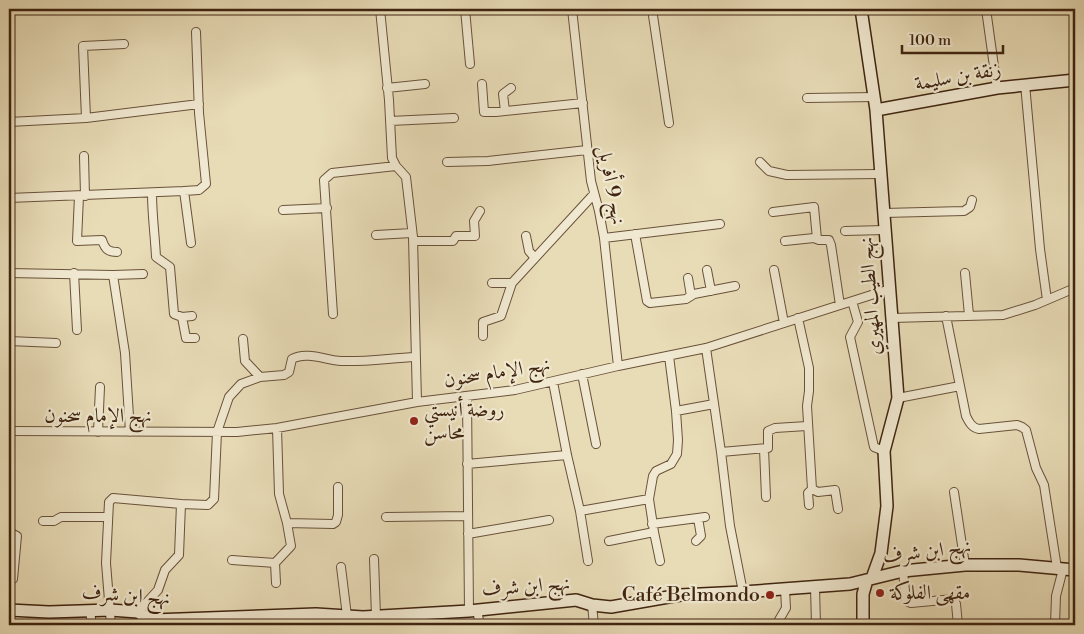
<svg xmlns="http://www.w3.org/2000/svg" width="1084" height="634" viewBox="0 0 1084 634" font-family="'Libre Bodoni',Amiri,serif">
<style>
.lines{fill:none;stroke-linecap:round;stroke-linejoin:round}
.street-casing{stroke:#69523a;stroke-width:10}
.secondary-casing{stroke:#3f2410;stroke-width:14}
.street{stroke:#f0e8d0;stroke-width:8}
.secondary{stroke:#f0e8d0;stroke-width:11}
.poi-dot{fill:#8f2418;stroke:#f0e8d0;stroke-width:2}
.labels{text-anchor:middle;dominant-baseline:central;stroke-width:4.5;stroke-linejoin:round;paint-order:stroke}
.street-label{font-size:20px;fill:#3f2410;stroke:#f0e8d0}
.poi-label{font-size:20px;fill:#3f2410;stroke:#f0e8d0;text-anchor:start}
</style>
<rect width="100%" height="100%" fill="#e8dcb7"/>
<filter id="stains"><feTurbulence type="fractalNoise" baseFrequency=".004" numOctaves="4"/><feColorMatrix values="0 0 0 0 .2 0 0 0 0 .09 0 0 0 0 .02 0 0 0 .5 -.17"/></filter>
<radialGradient id="worn" r=".72"><stop offset=".6" stop-color="#630" stop-opacity="0"/><stop offset="1" stop-color="#630" stop-opacity=".3"/></radialGradient>
<g class="lines">
<g class="street-casing">
<path id="street" d="M380,9L389,100L392,158L396,166L406,177L413,237L417,402
M465,9L470,64
M572,9L591,181L599,211L604,238L618,366
M652,9L669,123
M986,9L997,88
M482,84L484,112H496L583,103
M1025,84L1040,249L1047,300
M387,88L425,84
M807,98L875,97
M505,111L503,94L511,88
M86,118L83,46L124,44
M390,121L454,118
M9,122L86,118L199,104
M84,156L85,196
M447,162L488,161L587,150
M760,162L769,171L787,175L881,174
M184,191L191,243
M152,193C152,215 155,236 156,257L170,267L174,314L182,317L186,338H195
M79,196L77,241L102,240C105,249 108,252 117,252
M9,198L184,191L199,190L206,184L199,113L196,32
M283,210L327,208
M773,212L814,207L817,239
M884,213L964,211L970,207L972,200
M845,231L885,230
M635,234L647,301L650,303L686,299L694,294L735,286
M376,235L412,233
M526,236L529,251L535,258
M604,238L720,224
M413,241H453L456,236H475L474,221L480,211
M785,241L814,238L819,240H829L831,245L840,305
M707,270L711,291
M774,270L784,323
M9,273L113,275L125,353L130,432
M74,273L77,330
M965,273L969,315
M113,275L143,274
M688,278L691,296
M492,283H512
M852,301L858,322L850,337L874,447L884,451
M333,314L324,180L332,173L396,166
M946,316L966,416C969,422 972,428 979,429L1017,425L1022,427L1026,430L1036,468L1044,485L1057,568
M182,317L192,316
M798,318L809,368V391L807,406L812,489L818,492L835,490L838,509
M892,318L1003,315L1035,305L1075,288
M483,336V322L501,316L512,283L594,194
M243,339L245,361L260,377
M9,341L56,343
M706,348L721,452
M582,374L596,444
M553,382L567,455L580,511L649,499
M467,396L469,611
M898,398L960,386
M676,411L714,404
M9,431L237,432L277,428L417,402L515,390L618,366L706,348L890,289
M98,432L100,387
M764,449L766,497
M467,464L567,455
M954,492L965,565
M181,504L208,505L214,499L217,432L229,397L241,384L260,377L284,375L289,372L292,359C306,351 326,360 341,361C365,362 391,358 415,357
M809,505L808,493L812,489
M580,511L588,561
M386,517L468,516
M43,521H54L61,517H108
M287,523L333,524L336,522L338,515V487
M652,524L705,517
M9,532L17,536L13,579
M654,532L660,561
M468,534L549,520
M609,541L654,532L649,499L653,476L656,471L671,464L677,454L678,440L676,411L669,356
M696,541L701,536L698,518
M374,559L376,616
M232,560L275,563L291,546L287,523L279,494L277,428
M275,563L276,583
M341,567L347,616
M903,571L906,601L911,603L954,599L956,604L958,625
M815,587L816,625
M743,592L730,526L721,452L768,448V431L775,428L807,426
M592,605L594,625
M477,610L480,625
M90,611L92,625
M314,615V625
M111,625L106,563L109,502L113,498L181,504L179,555L165,570L158,590L138,612
M779,625V620L786,608L785,589
M1055,625L1056,596L1063,569"/>
</g>
<g class="secondary-casing">
<path id="secondary" d="M861,9L876,110L898,398L884,451L887,506L881,553L872,578
M876,110L997,88L1075,80
M9,610L49,612L110,610L138,612L148,619L153,620L316,614L363,617L469,611L576,600L592,605L611,607L680,595L743,592L850,584L903,571L965,565H1019L1075,570
M863,625V594L867,580"/>
</g>
<use href="#street" class="street"/>
<use href="#secondary" class="secondary"/>
</g>
<g class="poi-dot">
<circle cx="414" cy="421" r="5"/>
<circle cx="880" cy="593" r="5"/>
<circle cx="770" cy="595" r="5"/>
</g>
<g class="labels">
<g class="street-label">
<text transform="translate(958 77) rotate(-10)">زنقة بن سليمة</text>
<text transform="translate(611 185) rotate(80)">نهج 9 أفريل</text>
<text transform="translate(871 296) rotate(-94)">نهج الطيب المهيري</text>
<text transform="translate(497 373) rotate(-9)">نهج الإمام سحنون</text>
<text x="98" y="416">نهج الإمام سحنون</text>
<text transform="translate(927 552) rotate(-7)">نهج ابن شرف</text>
<text transform="translate(526 587) rotate(-4)">نهج ابن شرف</text>
<text transform="translate(126 596) rotate(4)">نهج ابن شرف</text>
</g>
<g class="poi-label">
<text x="424" y="410">روضة أنيستي<tspan x="424" dy="23">محاسن</tspan></text>
<text x="890" y="593">مقهى الفلوكة</text>
<text x="760" y="595" text-anchor="end">Café Belmondo</text>
</g>
</g>
<rect width="1084" height="634" fill="none" stroke="#e8dcb7" stroke-width="30"/>
<rect x="10" y="10" width="1064" height="614" fill="none" stroke="#3f2410" stroke-width="2.5"/>
<rect x="15" y="15" width="1054" height="604" fill="none" stroke="#3f2410"/>
<path d="M902 45v8h101v-8" fill="none" stroke="#3f2410" stroke-width="2.5"/>
<text x="909" y="45" font-size="15" fill="#3f2410" stroke="#f0e8d0" stroke-width="4" paint-order="stroke">100 m</text>
<rect width="100%" height="100%" filter="url(#stains)"/>
<rect width="100%" height="100%" fill="url(#worn)"/>
</svg>
